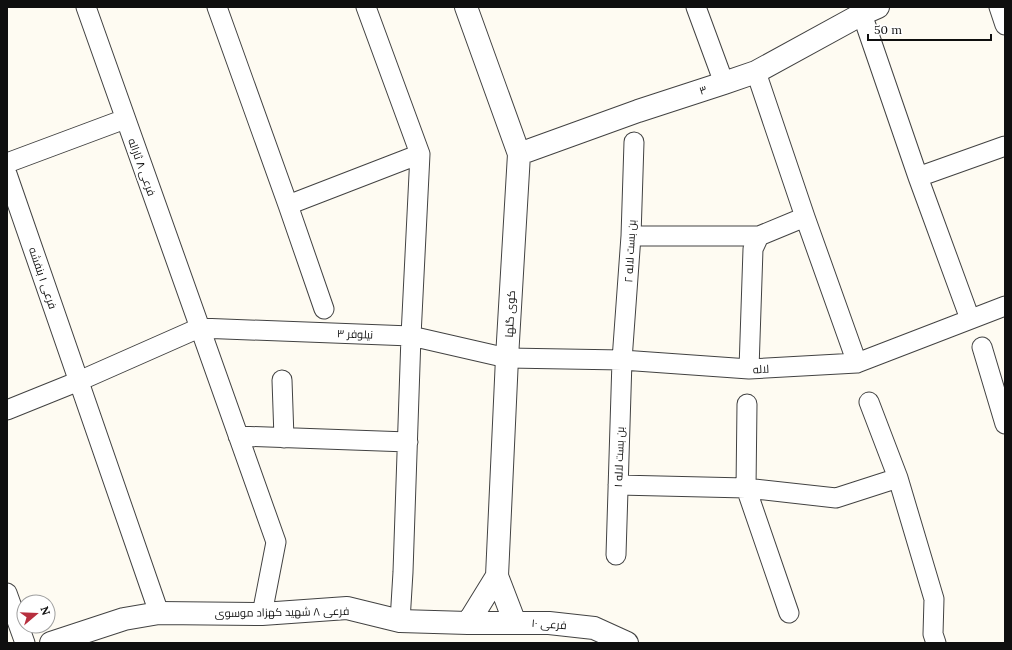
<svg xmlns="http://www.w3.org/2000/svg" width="1012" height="650" viewBox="0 0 1012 650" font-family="Lora,Cairo,serif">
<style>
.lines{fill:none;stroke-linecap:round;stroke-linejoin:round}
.minor-casing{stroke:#424242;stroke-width:21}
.tertiary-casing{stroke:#424242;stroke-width:24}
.minor{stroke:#fff;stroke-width:19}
.tertiary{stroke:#fff;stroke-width:22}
.labels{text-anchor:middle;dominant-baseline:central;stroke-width:4;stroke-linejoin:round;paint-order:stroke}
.street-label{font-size:11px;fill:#0f0f0f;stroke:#fff}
</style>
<rect width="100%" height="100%" fill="#fefbf2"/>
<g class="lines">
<g class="minor-casing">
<path id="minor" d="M86,7L276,542L262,614
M217,7L288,205L324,309
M366,7L420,154L411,336L403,572L400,621
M696,7L724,83
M999,7L1005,25
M862,14L918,177L970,319
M756,72L805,217L857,363
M7,163L125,119
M7,174L159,613
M918,177L1005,146
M288,205L420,154
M631,236H759L805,217
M982,347L1005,424
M749,369L753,249L759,236
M282,380L284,438
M869,402L898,478L934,599L933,634L936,643
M747,404L746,488L789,613
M7,410L79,381L199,328L411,336L507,358L622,360L749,369L857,363L1005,306
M238,436L408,442
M618,485L746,488L836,498L898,478
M616,555L622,360L631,236L634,142
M7,593L25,643"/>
</g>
<g class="tertiary-casing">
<path id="tertiary" d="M466,7L519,154L507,358L497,576L468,623
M519,154L638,111L724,83L756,72L862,14L878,7
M497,576L515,623
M51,643L124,619L159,613L262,614L347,608L400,621L468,623H549L594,628L627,643"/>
</g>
<use href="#minor" class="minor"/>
<use href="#tertiary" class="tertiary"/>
</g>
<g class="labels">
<g class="street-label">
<text transform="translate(703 90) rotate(-18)">۳</text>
<text transform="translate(142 167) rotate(70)">فرعی ۸ ثاراله</text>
<text transform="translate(630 251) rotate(-87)">بن بست لاله ۲</text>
<text transform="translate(43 278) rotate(71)">فرعی ۱ بنفشه</text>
<text transform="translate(510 314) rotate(-87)">کوی گلها</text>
<text transform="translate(355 334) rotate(2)">نیلوفر ۳</text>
<text transform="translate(761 369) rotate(-3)">لاله</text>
<text transform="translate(619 457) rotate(-88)">بن بست لاله ۱</text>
<text transform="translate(282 612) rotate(-1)">فرعی ۸ شهید کهزاد موسوی</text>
<text transform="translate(549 624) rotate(4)">فرعی ۱۰</text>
</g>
</g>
<rect width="1012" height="650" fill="none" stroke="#0f0f0f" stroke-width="16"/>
<g transform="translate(36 614) rotate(71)"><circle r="19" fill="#ffffff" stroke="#9f9f9f"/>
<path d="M0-3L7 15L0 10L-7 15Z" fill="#b72f3e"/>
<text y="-6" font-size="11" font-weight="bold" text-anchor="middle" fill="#0f0f0f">N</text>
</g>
<path d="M868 34v6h123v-6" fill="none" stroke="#0f0f0f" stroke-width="2"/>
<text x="874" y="34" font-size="12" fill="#0f0f0f" stroke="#ffffff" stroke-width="3" paint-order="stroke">50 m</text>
</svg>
